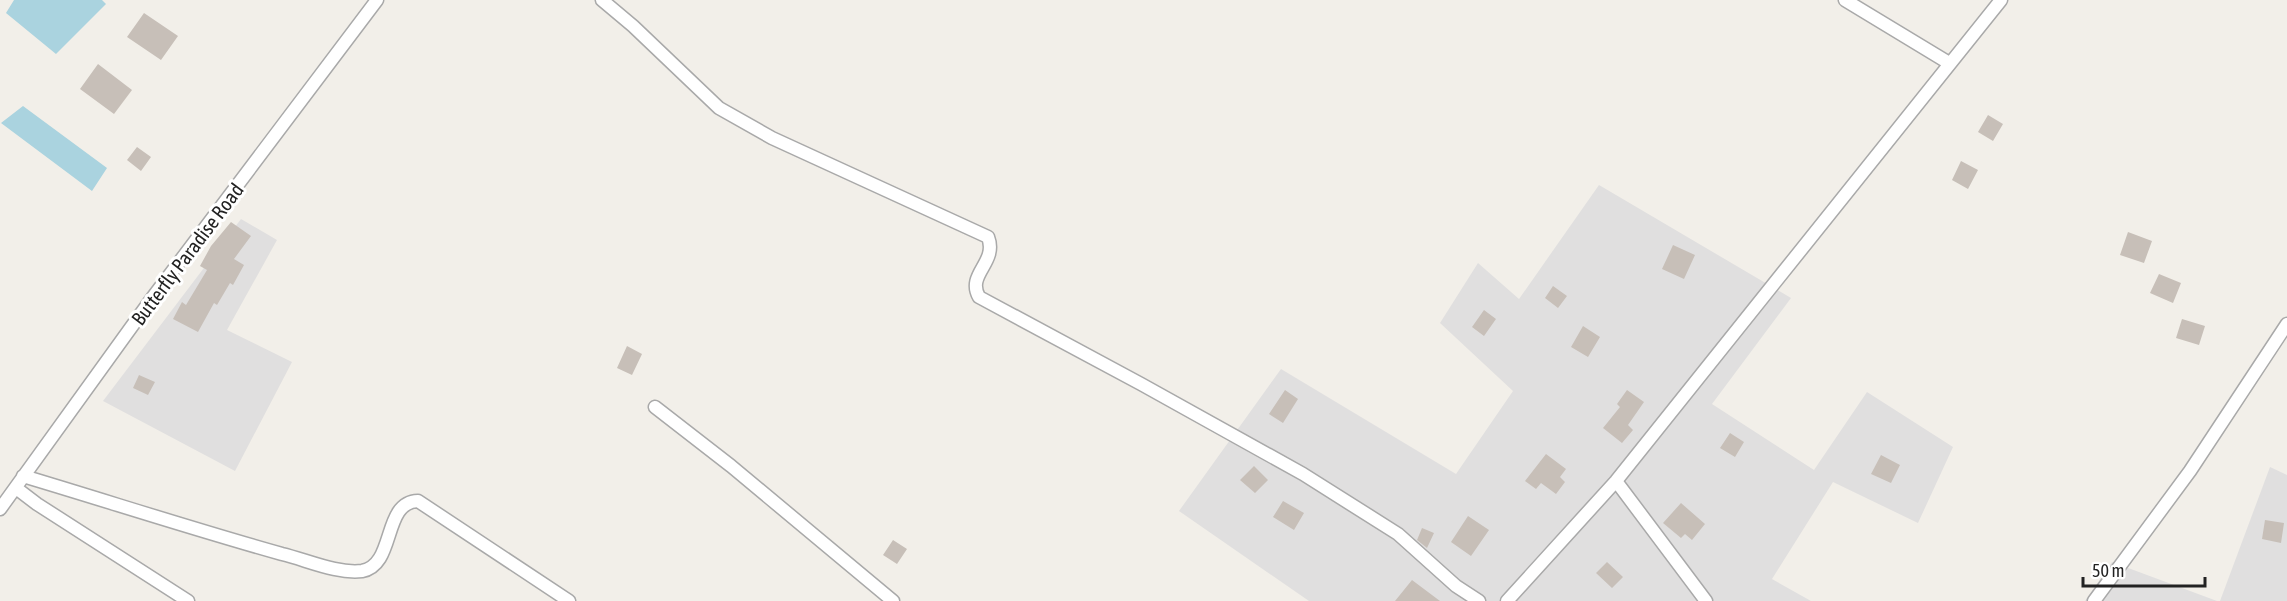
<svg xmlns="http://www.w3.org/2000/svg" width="2287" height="601" viewBox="0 0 2287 601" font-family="'Asap Condensed',sans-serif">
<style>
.residential{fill:#e0dfdf}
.water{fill:#aad3df}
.building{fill:#c7bfb8}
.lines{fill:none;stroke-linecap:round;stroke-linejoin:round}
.street-casing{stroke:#a9a9a9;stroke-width:15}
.street{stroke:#fff;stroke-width:12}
.labels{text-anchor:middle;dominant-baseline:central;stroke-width:6;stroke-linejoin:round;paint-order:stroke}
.street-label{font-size:20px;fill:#222;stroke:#fff}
</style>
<rect width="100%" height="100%" fill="#f2efe9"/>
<path class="residential" d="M1599,185L1791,298L1712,404L1814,470L1867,392L1953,447L1918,523L1833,482L1772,579L1811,601H1309L1179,511L1281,369L1456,474L1513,391L1440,323L1478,263L1519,299Z
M241,219L277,240L227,330L292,362L235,471L103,401Z
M2270,467L2287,475V601H2220Z
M2112,562L2217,601H2085Z"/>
<path class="water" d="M14,0H102L106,4L56,54L6,13Z
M23,106L107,168L92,191L1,123Z"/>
<path class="building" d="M144,13L178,36L161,60L127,37Z
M98,64L132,90L114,114L80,89Z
M1988,115L2003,124L1993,141L1978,132Z
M137,147L151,157L141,171L127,160Z
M1961,161L1978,170L1968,189L1952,180Z
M231,222L251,236L234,259L244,265L233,285L230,283L217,305L214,303L198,332L173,319L182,302L186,305L207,270L200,266L211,246Z
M2128,232L2152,241L2144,263L2120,255Z
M1673,245L1695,255L1684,279L1662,269Z
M2159,274L2181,283L2173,303L2150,293Z
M1553,286L1567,296L1558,308L1545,298Z
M1484,310L1496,319L1484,336L1472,327Z
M2182,319L2205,326L2199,345L2176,338Z
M1583,326L1600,337L1588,357L1571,347Z
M627,346L642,354L632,375L617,368Z
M139,375L155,382L148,395L133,388Z
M1285,390L1298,399L1283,423L1269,414Z
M1627,390L1644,402L1628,425L1633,430L1622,443L1603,428L1620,407L1617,404Z
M1730,433L1744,442L1735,457L1720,448Z
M1546,454L1566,469L1560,477L1565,482L1556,494L1541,483L1536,489L1525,481Z
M1881,455L1900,465L1891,483L1871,474Z
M1254,466L1268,480L1255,493L1240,480Z
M1283,501L1304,513L1294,530L1273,517Z
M1681,503L1705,524L1692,540L1685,534L1681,538L1663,523Z
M1468,516L1489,530L1471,556L1451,542Z
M2265,520L2284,523L2281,543L2262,539Z
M1422,528L1434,533L1427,548L1417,540Z
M893,540L907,549L897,564L883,555Z
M1607,562L1623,577L1612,588L1596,573Z
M1412,580L1440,601H1395Z"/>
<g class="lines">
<g class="street-casing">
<path id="street" d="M602,0L633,26L719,108L772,138L988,237C998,263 966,274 979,297L1141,384L1303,474L1398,534L1456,586L1479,601
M1845,0L1949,63
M655,407L731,466L893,601
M23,476C110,502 196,530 282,554C307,560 337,574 362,571C396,565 382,502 418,501L569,601
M1616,481L1706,601
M16,488L37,504L188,601
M0,509L153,297L377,0
M1507,601L1616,481L2001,0
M2094,601L2190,471L2287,324"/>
</g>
<use href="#street" class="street"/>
</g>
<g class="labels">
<g class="street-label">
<text transform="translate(187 254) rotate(-53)">Butterfly Paradise Road</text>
</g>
</g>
<path d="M2083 577v9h122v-9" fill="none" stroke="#222222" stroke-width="3"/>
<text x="2092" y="577" font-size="18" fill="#222222" stroke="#ffffff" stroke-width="4.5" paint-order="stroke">50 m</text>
</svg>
